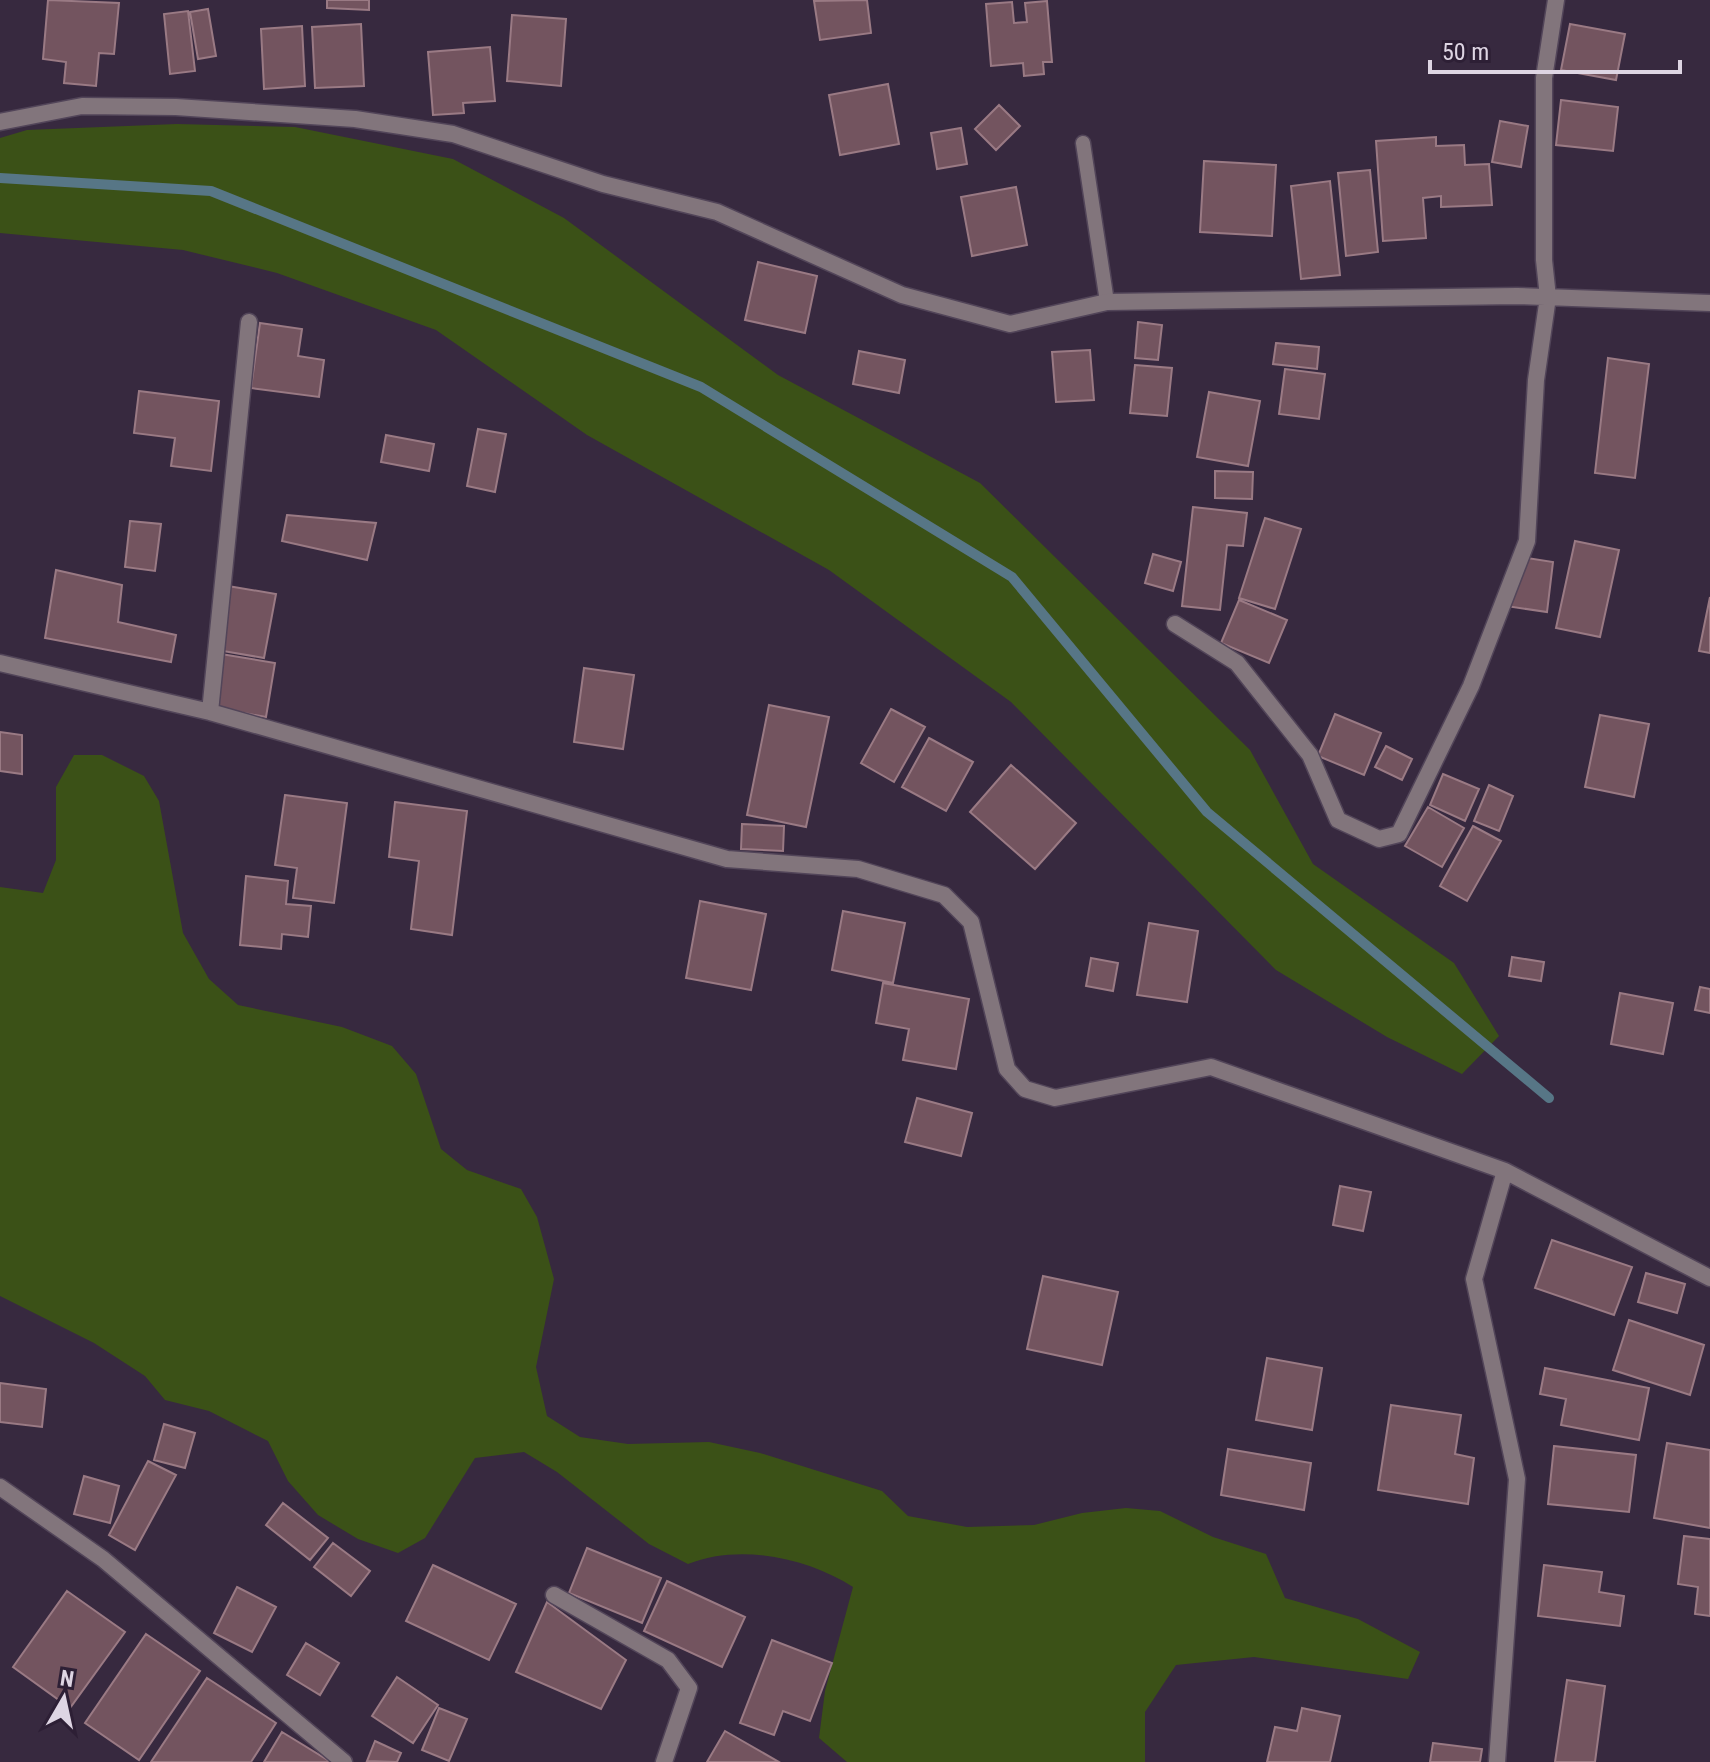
<svg xmlns="http://www.w3.org/2000/svg" width="1710" height="1762" viewBox="0 0 1710 1762" font-family="'Roboto Condensed',sans-serif">
<style>
.green{fill:#3b5117}
.lines{fill:none;stroke-linecap:round;stroke-linejoin:round}
.stream{stroke:#577686;stroke-width:10}
.building{fill:#73545f;stroke:#9a7a84;stroke-width:2}
.service-casing{stroke:#524559;stroke-width:17}
.minor-casing{stroke:#524559;stroke-width:19}
.service{stroke:#82757c;stroke-width:14}
.minor{stroke:#82757c;stroke-width:16}
</style>
<rect width="100%" height="100%" fill="#37293f"/>
<path class="green" d="M177,124L295,127L453,159L564,218L778,375L980,483L1250,750L1313,864L1454,963L1499,1036L1462,1074L1387,1037L1276,970L1011,702L829,570L587,435L436,330L277,273L183,250L0,233V138L27,130Z
M74,755H102L144,776L159,801L183,933L209,979L238,1005L342,1027L392,1046L416,1074L441,1149L467,1170L521,1189L537,1217L554,1279L536,1367L547,1416L580,1437L628,1444L709,1442L760,1453L882,1491L908,1516L967,1527L1034,1525L1082,1513L1126,1508L1160,1511L1213,1537L1266,1554L1285,1598L1358,1619L1420,1652L1408,1679L1254,1657L1176,1665L1145,1712V1762H847L819,1738L825,1691L853,1587C808,1558 740,1543 688,1564L649,1544L557,1472L524,1452L475,1458L425,1538L398,1553L358,1539L318,1515L288,1481L268,1441L209,1411L165,1400L145,1376L94,1343L0,1296V887L43,893L56,860V787Z"/>
<g class="lines">
<path class="stream" d="M0,178L211,191L701,387L1012,577L1207,812L1549,1098"/>
</g>
<path class="building" d="M48,0L119,3L114,54L99,53L96,86L64,83L66,62L43,59Z
M327,0H369V10L327,8Z
M867,0L871,33L820,40L814,1Z
M1047,1L1052,62H1043L1044,74L1024,76L1023,63L991,66L986,4L1012,2L1014,23L1027,22L1025,3Z
M208,9L216,56L198,59L190,12Z
M188,11L195,71L170,74L164,14Z
M512,15L566,19L561,86L507,81Z
M361,24L364,86L315,88L312,27Z
M1570,24L1625,34L1616,80L1561,70Z
M302,26L305,86L264,89L261,29Z
M490,47L495,101L463,103L464,113L433,115L428,52Z
M888,84L899,144L840,155L829,95Z
M1561,100L1618,107L1613,151L1556,145Z
M999,105L1020,126L996,150L975,129Z
M1500,121L1528,126L1521,167L1492,162Z
M961,128L967,164L937,169L931,133Z
M1436,137V146L1464,145L1465,165L1489,164L1492,205L1441,207V196L1423,198L1426,238L1383,241L1376,141Z
M1204,161L1276,165L1272,236L1200,232Z
M1370,170L1378,252L1346,256L1338,173Z
M1330,181L1340,275L1301,279L1291,186Z
M1016,187L1027,245L972,256L961,197Z
M758,262L817,276L805,333L745,320Z
M1138,322L1162,325L1158,360L1135,358Z
M260,323L302,329L298,356L324,360L319,397L251,388Z
M1276,343L1319,347L1317,369L1273,364Z
M1090,350L1094,400L1056,402L1052,352Z
M859,351L905,360L899,393L853,384Z
M1608,358L1649,364L1635,478L1595,473Z
M1135,365L1172,368L1167,416L1130,413Z
M1285,369L1325,374L1319,419L1279,414Z
M139,391L219,401L211,471L171,466L175,438L134,433Z
M1209,392L1260,401L1248,466L1197,457Z
M478,429L506,434L495,492L467,486Z
M386,435L434,444L429,471L381,462Z
M1215,471L1253,472L1252,499L1215,498Z
M1193,507L1247,513L1243,546L1227,545L1220,610L1182,606Z
M287,515L376,523L367,560L282,541Z
M1265,518L1301,529L1275,609L1239,598Z
M130,521L161,524L155,571L125,567Z
M1575,541L1619,550L1600,637L1556,628Z
M1153,554L1181,562L1173,591L1145,583Z
M1514,556L1553,562L1547,612L1506,606Z
M56,570L122,585L118,622L176,635L171,662L45,638Z
M228,586L276,594L264,658L217,650Z
M1710,597V653L1699,651Z
M1239,600L1287,620L1269,663L1221,643Z
M221,654L275,663L266,717L211,707Z
M584,668L634,675L623,749L574,742Z
M769,705L829,717L806,827L747,815Z
M891,709L925,727L894,782L861,763Z
M1335,714L1381,733L1364,775L1318,756Z
M1600,715L1649,724L1634,797L1585,787Z
M0,732L22,735V774L0,771Z
M929,738L973,762L946,811L902,787Z
M1386,746L1412,759L1402,780L1375,767Z
M1011,765L1076,823L1035,869L970,812Z
M1443,774L1479,789L1465,821L1430,805Z
M1489,785L1513,796L1499,831L1474,821Z
M285,795L347,803L334,903L293,898L297,868L275,865Z
M395,802L467,811L452,935L411,929L419,861L389,857Z
M1428,807L1464,828L1442,867L1405,846Z
M742,824L784,826L783,851L741,849Z
M1473,826L1501,841L1467,901L1440,886Z
M246,876L288,881L286,904L311,906L308,937L282,934L281,949L240,945Z
M700,901L766,914L751,990L686,978Z
M843,911L905,923L893,983L832,970Z
M1149,923L1198,931L1187,1002L1137,995Z
M1512,957L1544,962L1541,981L1509,976Z
M1091,958L1118,963L1113,991L1086,986Z
M883,983L969,999L956,1069L903,1060L909,1029L876,1023Z
M1700,987L1710,989V1013L1695,1010Z
M1620,993L1673,1003L1663,1054L1611,1044Z
M917,1098L972,1113L961,1156L905,1142Z
M1340,1186L1371,1192L1363,1231L1333,1225Z
M1552,1240L1632,1267L1614,1315L1535,1288Z
M1646,1273L1685,1284L1677,1313L1638,1302Z
M1043,1276L1118,1292L1102,1365L1027,1349Z
M1629,1320L1704,1345L1690,1395L1613,1370Z
M1267,1358L1322,1368L1312,1430L1256,1420Z
M1545,1368L1649,1388L1639,1440L1561,1425L1566,1399L1540,1394Z
M0,1383L46,1389L42,1427L0,1422Z
M1391,1405L1461,1415L1455,1454L1474,1458L1468,1504L1378,1490Z
M164,1424L195,1433L185,1468L154,1460Z
M1667,1443L1710,1450V1528L1654,1518Z
M1554,1446L1636,1455L1629,1512L1548,1504Z
M1228,1449L1311,1463L1304,1510L1221,1495Z
M148,1461L176,1475L135,1550L109,1535Z
M84,1476L119,1486L110,1523L74,1514Z
M283,1503L328,1538L310,1560L266,1525Z
M1684,1536L1710,1539V1616L1695,1614L1698,1587L1678,1584Z
M333,1543L370,1571L351,1596L314,1567Z
M587,1548L661,1578L642,1623L569,1593Z
M433,1565L516,1604L489,1660L406,1621Z
M1544,1565L1602,1572L1599,1592L1624,1596L1620,1626L1538,1616Z
M667,1581L745,1617L722,1667L644,1631Z
M237,1587L276,1607L252,1652L214,1633Z
M67,1591L125,1632L70,1708L13,1667Z
M547,1602L626,1660L601,1709L516,1672Z
M146,1634L200,1671L139,1760L85,1723Z
M772,1640L832,1663L810,1721L783,1711L774,1735L740,1723Z
M306,1643L339,1663L320,1695L287,1675Z
M397,1677L438,1705L413,1743L372,1716Z
M207,1678L276,1723L251,1762H151Z
M1567,1680L1605,1686L1595,1762H1555Z
M439,1708L467,1719L449,1761L422,1750Z
M1302,1708L1340,1716L1330,1762H1267L1275,1727L1297,1731Z
M725,1731L779,1762H707Z
M282,1732L331,1762H264Z
M375,1741L401,1753L397,1762L367,1761Z
M1433,1743L1482,1749L1480,1762H1430Z"/>
<g class="lines">
<g class="service-casing">
<path id="service" d="M1083,143L1107,302"/>
</g>
<g class="minor-casing">
<path id="minor" d="M0,122L82,106L176,107L355,119L453,134L603,184L717,212L902,295L1010,324L1107,302L1517,296L1710,303
M1175,624L1237,663L1310,755L1338,820L1379,839L1399,834L1471,686L1527,541L1536,380L1548,297L1544,260V78L1556,0
M0,663L210,712L727,859L858,869L944,895L971,922L1007,1069L1025,1089L1055,1098L1211,1067L1505,1171L1474,1279L1517,1479L1497,1762
M210,712L249,322
M1505,1171L1710,1278
M0,1487L103,1559L344,1762
M554,1595L668,1660L689,1688L664,1762"/>
</g>
<use href="#service" class="service"/>
<use href="#minor" class="minor"/>
</g>
<g transform="translate(64 1698) rotate(9)" stroke="#2d1f35" stroke-width="6" paint-order="stroke">
<path d="M0-6L14 30L0 20L-14 30Z" fill="#ded5e3"/>
<text y="-12" font-size="22" font-weight="bold" text-anchor="middle" fill="#ded5e3">N</text>
</g>
<path d="M1430 60v12h250v-12" fill="none" stroke="#ded5e3" stroke-width="4"/>
<text x="1442" y="60" font-size="24" fill="#ded5e3" stroke="#2d1f35" stroke-width="6" paint-order="stroke">50 m</text>
</svg>
